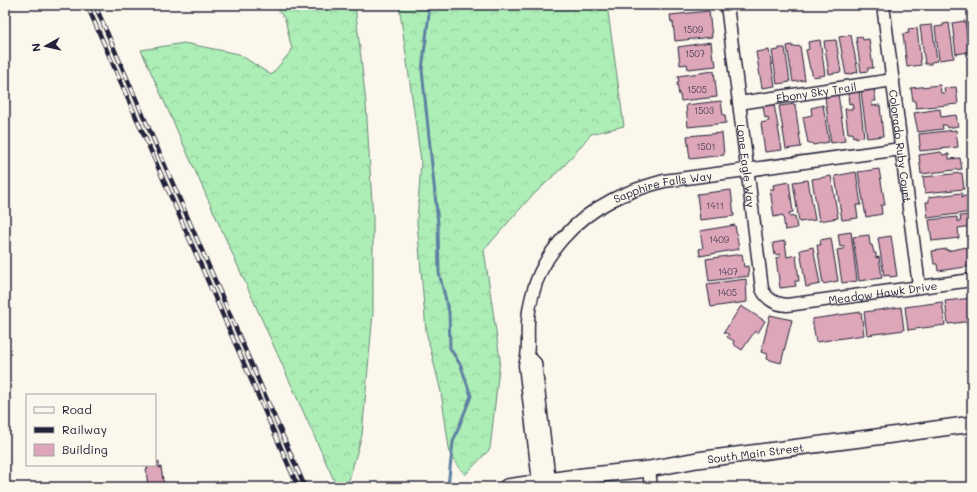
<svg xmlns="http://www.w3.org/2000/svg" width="977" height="492" viewBox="0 0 977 492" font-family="Mali,sans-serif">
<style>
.forest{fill:url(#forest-crowns);stroke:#688878}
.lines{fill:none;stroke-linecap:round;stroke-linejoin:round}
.stream{stroke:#5f81a2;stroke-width:3}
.building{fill:#dea6b9;stroke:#22223b}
.minor-casing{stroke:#22223b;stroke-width:15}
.tertiary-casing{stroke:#22223b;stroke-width:18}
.minor{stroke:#fbf7ec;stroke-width:12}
.tertiary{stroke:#fbf7ec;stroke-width:15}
.rail-casing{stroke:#22223b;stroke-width:4.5}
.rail{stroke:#fbf7ec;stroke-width:3;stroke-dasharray:9;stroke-linecap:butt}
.labels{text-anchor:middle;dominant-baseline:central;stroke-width:3;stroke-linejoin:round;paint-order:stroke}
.number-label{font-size:9px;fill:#51435a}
.street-label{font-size:11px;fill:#22223b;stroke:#fbf7ec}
</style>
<defs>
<pattern id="forest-crowns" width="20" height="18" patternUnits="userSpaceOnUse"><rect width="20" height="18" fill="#adedb6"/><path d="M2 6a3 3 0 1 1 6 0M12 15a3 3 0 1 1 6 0" fill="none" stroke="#95cb9d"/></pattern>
</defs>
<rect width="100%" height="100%" fill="#fbf7ec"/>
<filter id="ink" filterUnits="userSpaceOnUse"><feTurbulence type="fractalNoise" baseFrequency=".025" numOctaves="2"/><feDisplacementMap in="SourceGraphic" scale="8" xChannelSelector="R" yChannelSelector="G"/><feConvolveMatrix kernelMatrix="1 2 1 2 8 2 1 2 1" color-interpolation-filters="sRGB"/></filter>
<g filter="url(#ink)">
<path class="forest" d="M274,5H355L366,103L373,219V313L362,435L347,487H337L141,50L184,43L239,54L271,75L292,50L285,19Z
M399,5H607L624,126L591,134L564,166L528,200L484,250L500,359L490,449L465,475L450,455L441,392L426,331L417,222L421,161Z"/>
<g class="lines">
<path class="stream" d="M426,5L429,14L422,70L438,223L439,273L449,312L450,348L461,366L471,396L453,442L448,486"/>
</g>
<path class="building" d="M671,5H699L672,9Z
M752,5H767V7L752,9Z
M709,11L712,37L675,41L673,22H671L670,15Z
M965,21L969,52L956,54L952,23Z
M949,23L954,58L939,60L935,27L943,26V24Z
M967,23H972V61Z
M932,25L937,61L931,62V64H925L920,26Z
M917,28L921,65L907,67L903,34L909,33L908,29Z
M851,35L858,72L846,75L839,37Z
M862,36L863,40L869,39L873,68H868V71L861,72L856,37Z
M820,40L825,75L813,77L811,69H810L806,50L809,49L808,42Z
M836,40L841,72L829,74L824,41Z
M711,42L713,59H715L716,66L688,69L687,64L680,65L678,47Z
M792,45V47L800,46L805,80L793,82L787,46Z
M779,48H785L790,82L777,84L772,51L779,50Z
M769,50L775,86L762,88L756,52Z
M714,71L717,97L681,101L680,95H679L677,83H679L678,76Z
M940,85L941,93H945L944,88L956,87L958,104L916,108L915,101H913L911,88Z
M874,89L876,101H872V106L880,105L883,136L867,138L861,91Z
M859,92L864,137L856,138V136L853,137L852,133H848L845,109H853L852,103L849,104L848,93Z
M838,94L845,141L831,143L825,97Z
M721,101L723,115H725L726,123L688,127L686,105Z
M774,104L782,150L765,152L761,123L769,121L768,117L765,118L763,106Z
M795,104L801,147L786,149L779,106Z
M823,105L829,142L813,145L812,143H808L803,117L812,115L811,108Z
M940,109L941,117L956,115L958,126L947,128L946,125H942L943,129L918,132L914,113Z
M956,130L958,147L920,151L919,146H920L919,134Z
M722,133L724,155L690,159L687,136Z
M941,152L943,155L949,154V159L960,158L962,169L921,174L919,155Z
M879,169L885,205H881L882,214L866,217L858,172Z
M856,172L861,205H856L858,218L842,220L835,176Z
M962,173L964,189L925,193L923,177Z
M831,176L838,218L819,221L812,179Z
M808,180L815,220L799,222L793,182Z
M789,182L793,212L789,213L790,217L795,216L797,228L785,230L783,215L774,217L770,189H774L773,185Z
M731,190L734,216L700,220L697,194Z
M962,193V197L970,195L972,212L928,218L926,202H929V197Z
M971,215L972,226L958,228L959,238L932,241L929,220L957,217V221H961L960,216Z
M735,225L739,249L700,256L699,249L703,248L700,231Z
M851,232L857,281L842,283L837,250L844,249V246L840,247L838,234Z
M869,235L870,245H872L874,253H876V258L879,257L882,278L859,281L853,237Z
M891,236L897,276L890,277L889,275L884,276L878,238Z
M831,238L838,281L823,284L817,245H821L820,240Z
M785,241L787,257L796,255L799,281H795L796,286L780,288L776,258L780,257V254L775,255L773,243Z
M972,246V266L938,271L937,264H934L932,251L947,249V251Z
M813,247L820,284L806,287L800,250Z
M742,254L744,267L748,266L749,276L709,281L706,259Z
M746,279L747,302L711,307L707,284Z
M972,298V321L948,324L945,301Z
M942,302L945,325L908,330L905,307Z
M741,306L765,321L758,333L755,331L742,350L733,344L734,341L727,337L729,335L724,332Z
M901,307L904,330L867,335L864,312Z
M861,312L864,335L816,342L812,319Z
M770,315L792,320L781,363L767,359L768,354L761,352Z
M159,462V468L161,467L164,487H148L146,469H148L147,465H155V463Z"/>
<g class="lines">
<g class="minor-casing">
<g id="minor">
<path id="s1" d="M727,5L762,289C767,300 775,304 787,305L972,280"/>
<path id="s2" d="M883,5L919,286"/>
<path id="s3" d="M739,103L893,80"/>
<path d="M528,356L535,363L549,481"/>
<path d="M649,469L651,487"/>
<path id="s4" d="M539,482L525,365C530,351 527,338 528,323C528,314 530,304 532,296C542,254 575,219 612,200C629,191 646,186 664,181L901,149"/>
</g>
</g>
<g class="tertiary-casing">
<g id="tertiary">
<path id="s5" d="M507,487L583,476L649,469L697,460L892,435L972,424"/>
</g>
</g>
<use href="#minor" class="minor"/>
<use href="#tertiary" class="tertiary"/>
<g class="rail-casing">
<path id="rail" d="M87,5L298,487
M95,5L305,487"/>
</g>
<use href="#rail" class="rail"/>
</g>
</g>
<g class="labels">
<g class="number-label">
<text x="693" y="29">1509</text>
<text x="695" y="53">1507</text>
<text x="697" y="89">1505</text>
<text x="704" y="110">1503</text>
<text x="706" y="146">1501</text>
<text x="715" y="205">1411</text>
<text x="719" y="239">1409</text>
<text x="728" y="271">1407</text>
<text x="727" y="292">1405</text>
</g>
<g class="street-label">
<text stroke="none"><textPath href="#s3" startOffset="78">Ebony Sky Trail</textPath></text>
<text stroke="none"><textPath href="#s2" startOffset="142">Colorado Ruby Court</textPath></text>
<text stroke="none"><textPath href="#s1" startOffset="162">Lone Eagle Way</textPath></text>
<text stroke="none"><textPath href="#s4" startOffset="369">Sapphire Falls Way</textPath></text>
<text stroke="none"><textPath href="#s1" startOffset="414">Meadow Hawk Drive</textPath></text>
<text stroke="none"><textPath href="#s5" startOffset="251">South Main Street</textPath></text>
</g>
</g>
<rect width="977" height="492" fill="none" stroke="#fbf7ec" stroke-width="20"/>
<rect x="10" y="10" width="957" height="472" fill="none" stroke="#22223b" stroke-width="1.5" filter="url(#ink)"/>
<rect x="26" y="394" width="130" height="72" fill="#fbf7ec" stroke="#a4a2a5"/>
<rect x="34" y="407" width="20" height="6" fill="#fbf7ec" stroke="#a4a2a5"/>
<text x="62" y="414" font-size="12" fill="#22223b">Road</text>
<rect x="34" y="427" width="20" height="6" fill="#22223b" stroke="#a4a2a5"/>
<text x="62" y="434" font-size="12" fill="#22223b">Railway</text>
<rect x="34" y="444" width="20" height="12" fill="#dea6b9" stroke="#a4a2a5"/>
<text x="62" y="454" font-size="12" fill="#22223b">Building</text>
<g transform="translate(46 46) rotate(262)" stroke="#fbf7ec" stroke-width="3" paint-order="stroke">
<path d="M0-3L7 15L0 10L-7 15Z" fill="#22223b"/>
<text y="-6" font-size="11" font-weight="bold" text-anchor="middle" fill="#22223b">N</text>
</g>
</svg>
